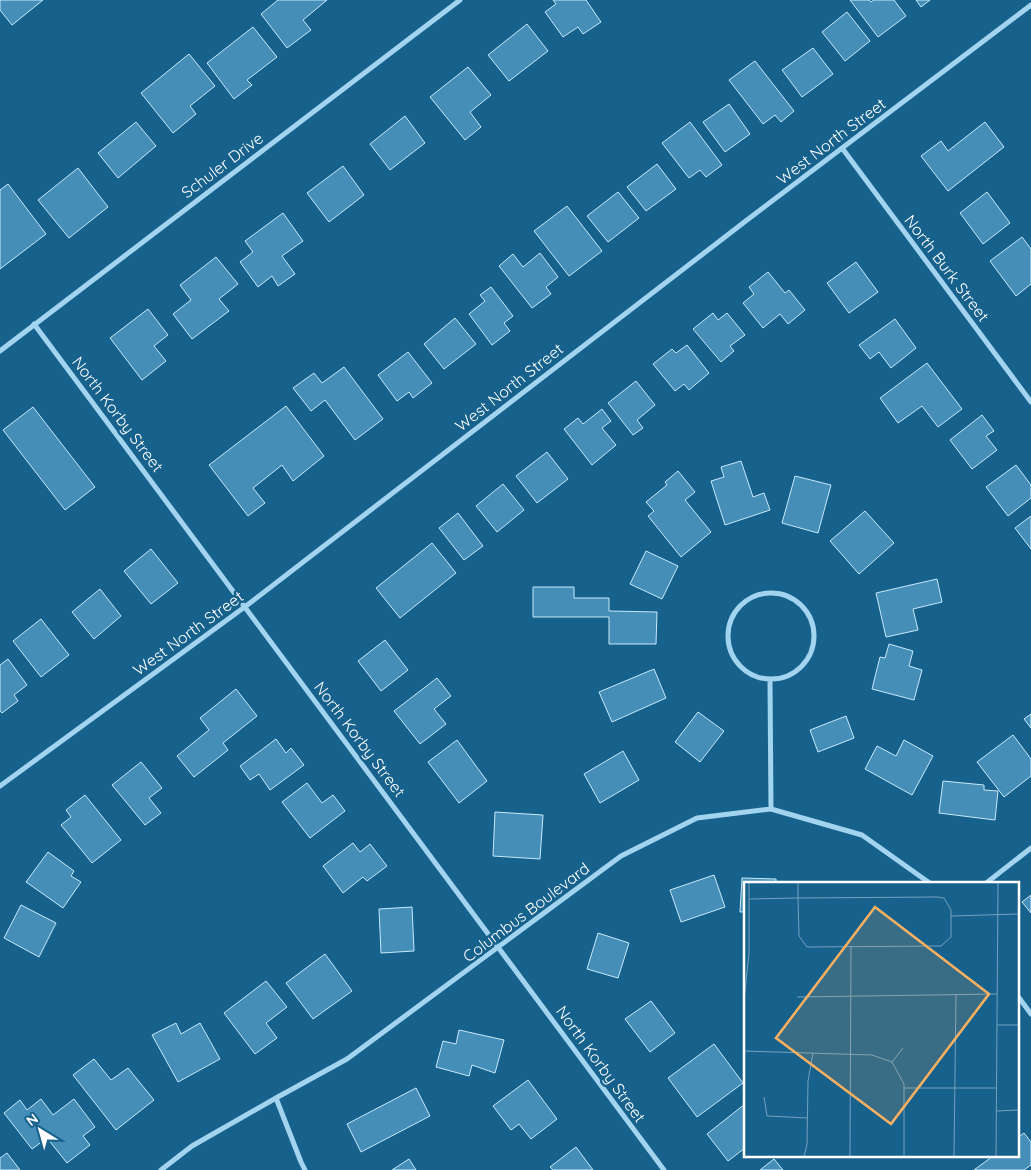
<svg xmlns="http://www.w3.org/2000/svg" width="1031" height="1170" viewBox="0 0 1031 1170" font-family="Quicksand,sans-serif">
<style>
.building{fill:#448eb7;stroke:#c8e9fb}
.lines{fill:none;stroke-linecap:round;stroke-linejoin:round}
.minor{stroke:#a2d4ef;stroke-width:5}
.labels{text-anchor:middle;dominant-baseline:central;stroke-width:5;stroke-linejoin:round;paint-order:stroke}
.street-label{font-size:16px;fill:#fff;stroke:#17628d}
.inset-road{fill:none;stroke:#74a1bb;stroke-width:1}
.view{fill:#ffb160;fill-opacity:0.15;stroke:#ffb160;stroke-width:2.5}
.inset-edge{fill:none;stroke:#fff;stroke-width:2.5}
</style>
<rect width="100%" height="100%" fill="#17628d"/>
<path class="building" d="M0,0H43L12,25L0,10Z
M278,0H327L303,20L311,30L287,48L261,14Z
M553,0H586L601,22L583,34L578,27L563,37L545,12L556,4Z
M850,0H869L871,2L874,0H894L906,16L878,37Z
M916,0H930L921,7Z
M847,12L870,41L845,61L822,32Z
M527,24L548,51L509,81L488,55Z
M253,27L277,57L247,80L252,85L234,99L207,63Z
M813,48L833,74L802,97L782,70Z
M189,54L215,86L190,106L196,114L173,133L141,93Z
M755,61L794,111L781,122L775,115L763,124L729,80Z
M468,67L491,95L470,112L481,127L465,140L430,97Z
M729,104L750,134L725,152L703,122Z
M405,116L425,143L390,170L370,144Z
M136,122L156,146L118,178L98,153Z
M690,122L722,165L706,177L700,170L689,178L662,143Z
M985,122L1004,147L948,191L921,156L941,141L948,151Z
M657,164L676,189L646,211L627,187Z
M343,166L364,195L329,222L307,193Z
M78,168L108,207L69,238L38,200Z
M8,184L46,234L0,269V190Z
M618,192L639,218L608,242L587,216Z
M987,192L1010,223L983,244L960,213Z
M567,206L602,251L569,276L534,231Z
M283,213L303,241L282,256L295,274L278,286L272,276L258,287L240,262L253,252L245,241Z
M1022,237L1031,249V284L1016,296L990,261Z
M540,253L558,277L546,287L551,294L532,308L499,266L513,254L523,267Z
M216,257L238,284L219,299L229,311L192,339L173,314L191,300L180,285Z
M856,262L878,292L849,313L827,283Z
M768,272L785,293L789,290L805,310L788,324L780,314L763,328L743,303L754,294L749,287Z
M491,287L513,316L504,323L510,331L492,345L469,314L485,301L480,295Z
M148,309L168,335L154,346L166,361L142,380L110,338Z
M713,313L718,320L727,313L745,335L730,346L734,351L721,362L693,329Z
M455,318L476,344L444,369L424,344Z
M895,319L916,348L891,368L879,352L870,359L859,345Z
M687,345L709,373L689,390L684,384L675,391L653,364L672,349L676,353Z
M408,352L432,383L413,398L409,392L397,401L378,375Z
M927,363L962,409L938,427L922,406L898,423L880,398Z
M344,367L383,419L355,440L325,400L311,411L293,388L314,373L322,383Z
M636,381L655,405L637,420L643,428L633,435L608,403Z
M286,406L324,456L293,481L282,465L253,488L265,503L248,516L209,465Z
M33,407L95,487L65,510L3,430Z
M602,409L611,421L602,428L616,445L592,465L564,429L578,418L583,424Z
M982,415L994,431L986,436L997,450L972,469L950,440Z
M547,452L568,479L537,503L516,476Z
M741,461L753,497L764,493L770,510L725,525L711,481L724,477L721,467Z
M1016,465L1031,485V498L1008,516L986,487Z
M678,471L695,492L685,500L711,532L681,557L648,516L654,511L646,502L667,485L665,482Z
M795,476L831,485L818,533L782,523Z
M503,484L524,510L497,532L476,506Z
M865,511L894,543L859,574L830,541Z
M458,513L483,546L464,560L439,528Z
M1031,516V549L1015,528Z
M432,543L456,573L400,618L376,588Z
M151,549L178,583L151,604L124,571Z
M646,551L678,566L662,599L630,584Z
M937,579L942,602L913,609L918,630L886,637L876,593Z
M533,587H574V598H609V611L657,612L656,644H609V617H533Z
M100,589L121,616L94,639L72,612Z
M41,619L69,655L41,677L13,641Z
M385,640L408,670L381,691L358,661Z
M889,644L913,651L909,666L922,670L914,700L872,689L880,657L885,658Z
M8,659L27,685L14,695L18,701L2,713L0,711V665Z
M654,669L666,698L612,722L599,692Z
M437,678L451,696L434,709L446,724L420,744L394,711Z
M236,689L257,716L223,743L228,750L194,777L177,756L209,730L200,718Z
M698,712L724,731L700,762L675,742Z
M1031,714V728L1024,719Z
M846,716L854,738L818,752L810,730Z
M1013,735L1031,759V776L1004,797L977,762Z
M276,739L286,753L291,748L304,765L270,790L259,774L250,780L240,766Z
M457,740L487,781L459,803L428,762Z
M904,740L933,756L912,795L865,769L877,746L896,756Z
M623,751L639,780L600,803L584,774Z
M141,762L162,788L149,798L161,813L145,825L112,785Z
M943,781L984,785V790L998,791L995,820L939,813Z
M307,783L322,803L333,795L345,811L310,838L282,802Z
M85,795L121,840L92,863L61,825L71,817L66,810Z
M495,812L543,815L540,859L493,856Z
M353,843L360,852L370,844L387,866L367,881L363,877L343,893L323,866Z
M48,852L74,871L71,876L81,882L63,908L26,882Z
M714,875L725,907L681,922L670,890Z
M742,878L776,879V884H745V912H740Z
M1031,895V913L1022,902Z
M21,905L56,923L39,957L4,938Z
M412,907L414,951L381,953L379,909Z
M598,933L629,943L618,978L587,969Z
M325,954L352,991L313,1019L286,983Z
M266,981L287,1007L266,1023L277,1038L255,1054L224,1013Z
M651,1001L675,1033L650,1052L625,1019Z
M176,1023L181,1034L200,1023L220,1059L178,1082L152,1035Z
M459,1030L504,1040L495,1073L472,1065L469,1076L436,1067L443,1041L456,1044Z
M714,1044L743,1083L697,1117L668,1078Z
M94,1059L111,1080L128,1068L154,1100L116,1130L73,1075Z
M528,1080L557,1119L531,1139L519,1124L511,1130L493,1106Z
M416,1088L430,1116L361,1152L347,1124Z
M41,1099L53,1115L74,1099L95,1127L83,1136L90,1145L67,1163L47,1138L32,1149L4,1113L20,1100L27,1110Z
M745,1104V1148L728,1161L707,1134Z
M1024,1133L1031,1142V1165L1024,1170H974L993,1156H1017V1138Z
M576,1147L593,1170H553L550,1167Z
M7,1153L20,1170H0V1158Z
M409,1159L416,1170H392Z
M774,1159L783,1170H760Z"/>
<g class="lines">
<path class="minor" d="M842,148L1031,402
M34,324L664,1170
M0,351L460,0
M728 636a43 43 0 1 1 86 0a43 43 0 1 1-86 0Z
M770,681L771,809
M0,786L246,606L747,220L1031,5
M985,884L1031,848
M1017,995L1031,1014
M276,1098L301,1162L305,1170
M161,1170L192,1146L276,1098L347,1059L621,856L697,818L771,809L862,835L931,884"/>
</g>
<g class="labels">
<g class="street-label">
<text transform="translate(831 141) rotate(-37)">West North Street</text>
<text transform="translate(222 165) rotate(-37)">Schuler Drive</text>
<text transform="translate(947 268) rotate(53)">North Burk Street</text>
<text transform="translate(509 387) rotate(-38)">West North Street</text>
<text transform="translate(118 414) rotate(53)">North Korby Street</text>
<text transform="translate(188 633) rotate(-36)">West North Street</text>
<text transform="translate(360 739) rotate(53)">North Korby Street</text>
<text transform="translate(526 912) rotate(-37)">Columbus Boulevard</text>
<text transform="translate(601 1064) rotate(54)">North Korby Street</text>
</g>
</g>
<g transform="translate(744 882)">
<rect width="275" height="275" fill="#17628d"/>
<path class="inset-road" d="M5,17L54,16L193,15L200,16L207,28V55L197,64L63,65L55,54L54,16V0M207,34L275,32M53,115L253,112M0,118L5,71V0M253,143H275M0,169L128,173L148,180L160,202V275M148,180L159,166M160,206H252M20,215L23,234L64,236M252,229L275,228M60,275L63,262L64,199L69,171M106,275L107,64M210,275L212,112M252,275L254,0"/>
<path class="view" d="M131,25L245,112L147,242L32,156Z"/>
<rect width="275" height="275" class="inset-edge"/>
</g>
<g transform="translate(40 1130) rotate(323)" stroke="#17628d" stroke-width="4" paint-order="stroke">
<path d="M0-4L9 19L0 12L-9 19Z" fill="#ffffff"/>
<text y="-8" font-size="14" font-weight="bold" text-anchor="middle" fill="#ffffff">N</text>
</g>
</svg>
